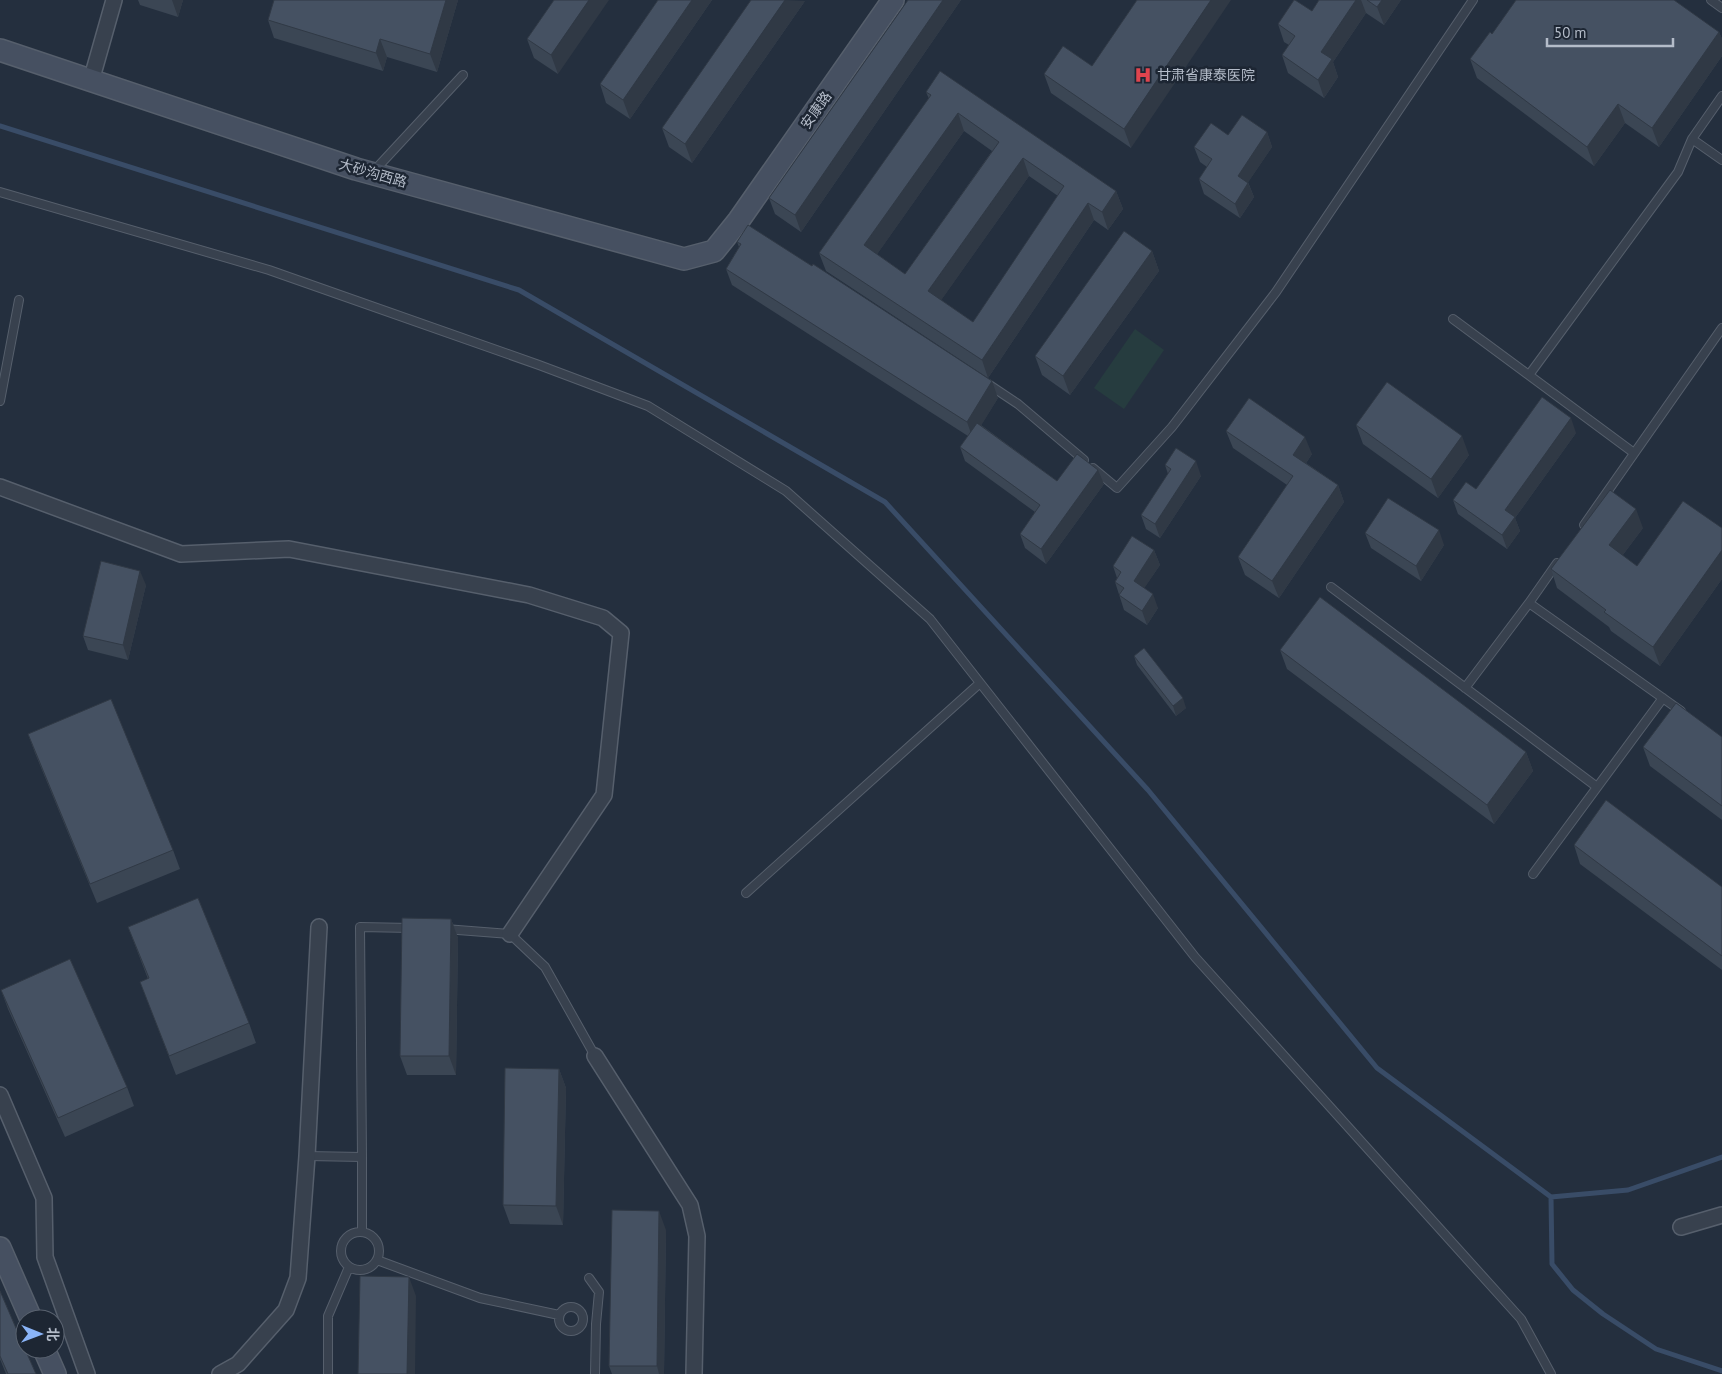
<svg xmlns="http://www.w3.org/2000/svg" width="1722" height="1374" viewBox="0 0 1722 1374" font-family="'PT Sans','Noto Sans SC',sans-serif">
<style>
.pitch{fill:#263c3f}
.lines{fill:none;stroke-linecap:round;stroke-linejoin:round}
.stream{stroke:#394c67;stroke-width:5}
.lane-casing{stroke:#565f6c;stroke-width:10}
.street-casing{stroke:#565f6c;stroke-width:18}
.secondary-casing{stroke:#565f6c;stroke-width:24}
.lane{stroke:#38414e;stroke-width:8}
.street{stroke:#38414e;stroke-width:15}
.secondary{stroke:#465061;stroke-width:21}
.wall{fill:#3b4654;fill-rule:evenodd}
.shaded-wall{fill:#303945}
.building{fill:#455162;stroke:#303945;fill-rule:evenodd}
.labels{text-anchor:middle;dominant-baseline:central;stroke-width:5;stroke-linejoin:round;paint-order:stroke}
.poi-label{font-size:14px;fill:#b4bcc9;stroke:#1d2633;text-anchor:start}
.street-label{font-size:14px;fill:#b4bcc9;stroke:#1d2633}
</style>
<rect width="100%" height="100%" fill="#242f3e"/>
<path class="pitch" d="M1135,329L1164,350L1124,409L1094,388Z"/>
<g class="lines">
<path class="stream" d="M0,126L519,290L885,502L1148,790L1377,1068L1551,1197L1628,1190L1722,1157
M1551,1197L1552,1264L1573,1290L1603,1314L1656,1349L1722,1371"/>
<g class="lane-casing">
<path id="lane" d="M1711,0L1722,8
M1722,96L1692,139L1722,160
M373,172L463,75
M0,192L269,270L539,365L648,406L786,491L930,619L1195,957L1521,1319L1551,1374
M1453,319L1634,453
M1529,375L1678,172L1692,139
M988,384L1018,404L1084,460
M0,401L19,300
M1093,468L1117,488L1172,427L1276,292L1473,0
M1584,525L1722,328
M1557,563L1529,603L1681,711
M1331,587L1597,787
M1465,688L1529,603
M1533,874L1663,698
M746,893L980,683
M445,929L510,934L545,967L595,1056
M307,1156L362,1157L360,927L411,928
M362,1231V1157
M341 1251a19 19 0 1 1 38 0a19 19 0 1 1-38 0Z
M377,1260L480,1298L559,1315
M589,1278L599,1292L596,1324L595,1374
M559 1319a12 12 0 1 1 24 0a12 12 0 1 1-24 0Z
M328,1374V1316L349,1267"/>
</g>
<g class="street-casing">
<path id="street" d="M91,81L114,0
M0,487L181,554L289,549L529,595L603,618L621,633L604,795L510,934
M595,1056L690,1205L697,1236L694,1374
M0,1095L44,1198L45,1257L87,1374
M1681,1227L1722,1215
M220,1374L238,1364L286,1310L298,1278L307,1156L319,927"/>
</g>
<g class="secondary-casing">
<path id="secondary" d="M0,50L356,169L684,259L714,251L739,220L893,0
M0,1248L31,1319
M44,1349L55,1374"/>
</g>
<use href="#lane" class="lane"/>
<use href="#street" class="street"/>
<use href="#secondary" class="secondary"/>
</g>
<path class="wall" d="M138,0H183L178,17L140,5Z
M458,0L437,72L387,57L383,71L274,38L268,20Z
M554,0L558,74L534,58L527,39Z
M658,0H712L630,119L606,103L600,84Z
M908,0H961L801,232L775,214L769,198Z
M1137,0L1131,148L1051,93L1044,74L1092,66Z
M1319,0H1401L1384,25L1366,13L1333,62L1338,77L1324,98L1288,73L1282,55L1289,45L1284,42L1278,24L1312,11Z
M805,1L692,163L669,147L662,128Z
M1719,32L1722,39V56L1659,147L1625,123L1594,166L1477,78L1470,59L1492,34Z
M926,92L1116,191L1123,209L1108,230L1094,220L988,378L826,271L819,253L929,99ZM964,131L992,151L905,274L877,254ZM1029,176L1058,196L973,322L941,300Z
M1267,132L1272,147L1248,182L1254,197L1240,218L1204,194L1199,179L1207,167L1200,162L1194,147L1228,135Z
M737,242L812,266L998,398L981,425L1057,481L1104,484L1046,564L1025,548L1020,534L1035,512L965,461L960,447L968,436L732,285L726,269L739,247Z
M1152,251L1159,271L1070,395L1042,375L1035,356Z
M1356,425L1469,455L1438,498L1363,444Z
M1226,431L1312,454L1306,463L1338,485L1344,502L1279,598L1245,575L1238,557L1287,485L1233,448Z
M1576,433L1515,518L1520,531L1507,549L1458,514L1453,500L1476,489Z
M1165,465L1201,476L1160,538L1146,529L1141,515L1168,474Z
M1643,528L1622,556L1637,566L1722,528V579L1660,666L1611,631L1609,627L1557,588L1551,569Z
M1365,533L1444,545L1421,581L1371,548Z
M1154,550L1160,565L1144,588L1158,608L1147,625L1124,610L1115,582L1117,578L1113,566Z
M146,585L128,660L88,650L83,636Z
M1280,650L1526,752L1533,771L1494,824L1287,669Z
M1134,656L1186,708L1176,716L1137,665Z
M28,734L173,850L180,869L97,903L35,753Z
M1722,737V820L1650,766L1643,747Z
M1574,845L1722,887V970L1580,864Z
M451,919L458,938L456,1075H407L400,1056Z
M128,927L249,1023L256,1043L176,1075L140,982L148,979Z
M1,990L127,1087L134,1106L65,1137L8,1009Z
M559,1069L566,1088L563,1225L510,1224L503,1205Z
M666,1230L664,1374H612L609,1366Z
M0,1291L36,1374H6L0,1359Z"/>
<path class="shaded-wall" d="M172,0H183L178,17Z
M446,0H458L437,72L430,54Z
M589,0H609L558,74L551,55Z
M692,0H712L630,119L623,100Z
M785,0L805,1L692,163L685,144Z
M943,0H961L801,232L795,215Z
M1211,0H1231L1131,148L1124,129Z
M1356,0H1361L1366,13L1333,62L1338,77L1324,98L1318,80L1321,52Z
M1382,0H1401L1384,25L1377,7Z
M1719,32L1722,39V56L1659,147L1652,128Z
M380,39L387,57L383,71L376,53Z
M1618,104L1625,123L1594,166L1587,147Z
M958,113L964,131L871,263L864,245Z
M1267,132L1272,147L1243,190L1238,176Z
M1023,158L1029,176L935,309L928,291Z
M1248,183L1254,197L1240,218L1235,204Z
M1116,191L1123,209L1108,230L1102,212Z
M1088,203L1094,220L988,378L982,360Z
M1152,251L1159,271L1070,395L1063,376Z
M992,381L998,398L973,439L967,422Z
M1571,418L1576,433L1515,518L1520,531L1507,549L1502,535L1505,510Z
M1462,436L1469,455L1438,498L1431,479Z
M1305,437L1312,454L1300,472L1293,455Z
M1196,461L1201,476L1160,538L1155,524Z
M1098,470L1104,484L1046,564L1041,549Z
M1338,485L1344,502L1279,598L1272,581Z
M1636,509L1643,528L1616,564L1609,545Z
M1439,530L1444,545L1421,581L1416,566Z
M1154,550L1160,565L1139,596L1134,581Z
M1722,550V579L1660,666L1653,647Z
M140,571L146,585L128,660L123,645Z
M1153,594L1158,608L1147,625L1142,611Z
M1183,698L1186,708L1176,716L1173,706Z
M1526,752L1533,771L1494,824L1487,805Z
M451,919L458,938L456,1075L449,1056Z
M559,1069L566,1088L563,1225L556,1206Z
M659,1211L666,1230L664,1374H659L657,1366Z
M409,1277L416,1296L415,1374H407Z"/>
<path class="building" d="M274,0H446L430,54L380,39L376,53L268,20Z
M554,0H589L551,55L527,39Z
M658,0H692L623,100L600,84Z
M751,0H785L685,144L662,128Z
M908,0H943L795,215L769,198Z
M1137,0H1211L1124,129L1044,74L1063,46L1092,66Z
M1294,0H1295L1312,11L1319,0H1356L1321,52L1332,59L1318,80L1282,55L1295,36L1278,24Z
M1367,0H1382L1377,7Z
M1516,0H1674L1719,32L1652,128L1618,104L1587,147L1470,59L1490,32L1492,34Z
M940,71L1116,191L1102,212L1088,203L982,360L819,253L931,95L926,92ZM958,113L999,142L905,274L864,245ZM1023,158L1064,186L973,322L928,291Z
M1242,115L1267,132L1238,176L1248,183L1235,204L1199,179L1212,159L1194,147L1211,123L1228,135Z
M748,225L812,266L813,264L992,381L967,422L726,269L741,244L737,242Z
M1124,231L1152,251L1063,376L1035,356Z
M1387,382L1462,436L1431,479L1356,425Z
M1542,397L1571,418L1505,510L1515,517L1502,535L1453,500L1466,482L1476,489Z
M1249,398L1305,437L1293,455L1338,485L1272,581L1238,557L1293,476L1226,431Z
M977,423L1057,481L1077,454L1098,470L1041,549L1020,534L1040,505L960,447Z
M1176,448L1196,461L1155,524L1141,515L1171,469L1165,465Z
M1610,490L1636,509L1609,545L1637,566L1683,501L1722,528V550L1653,647L1604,612L1606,610L1551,569Z
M1388,498L1439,530L1416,566L1365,533Z
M1132,536L1154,550L1134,581L1153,594L1142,611L1119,595L1124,588L1115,582L1121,572L1113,566Z
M101,561L140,571L123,645L83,636Z
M1320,597L1526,752L1487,805L1280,650Z
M1144,648L1183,698L1173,706L1134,656Z
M111,699L173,850L90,884L28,734Z
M1676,703L1722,737V806L1643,747Z
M1606,800L1722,887V956L1574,845Z
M198,898L249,1023L169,1056L140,982L149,978L128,927Z
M402,918L451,919L449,1056H400Z
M70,959L127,1087L58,1118L1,990Z
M505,1068L559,1069L556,1206L503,1205Z
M612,1210L659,1211L657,1366H609Z
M360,1276L409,1277L407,1374H358Z
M0,1291L25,1349L36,1374H8L0,1356Z"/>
<defs>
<g id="hospital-bare" transform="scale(1.35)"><path d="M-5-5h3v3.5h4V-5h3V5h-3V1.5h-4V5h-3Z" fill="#e0444e" stroke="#1d2633" stroke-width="2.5" paint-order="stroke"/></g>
</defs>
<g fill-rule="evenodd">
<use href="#hospital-bare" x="1143" y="75"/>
</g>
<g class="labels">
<g class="poi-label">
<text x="1157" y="75">甘肃省康泰医院</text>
</g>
<g class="street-label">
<text transform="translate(816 110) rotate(-55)">安康路</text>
<text transform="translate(373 173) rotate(16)">大砂沟西路</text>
</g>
</g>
<g transform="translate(40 1334) rotate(91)"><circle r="24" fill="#1d2633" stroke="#59626f"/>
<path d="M0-4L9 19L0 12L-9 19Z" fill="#8ab4f8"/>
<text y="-8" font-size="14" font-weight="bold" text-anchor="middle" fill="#b4bcc9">北</text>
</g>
<path d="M1547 38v8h126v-8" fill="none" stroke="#b4bcc9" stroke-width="2.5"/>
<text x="1554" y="38" font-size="15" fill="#b4bcc9" stroke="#1d2633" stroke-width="4" paint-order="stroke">50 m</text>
</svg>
